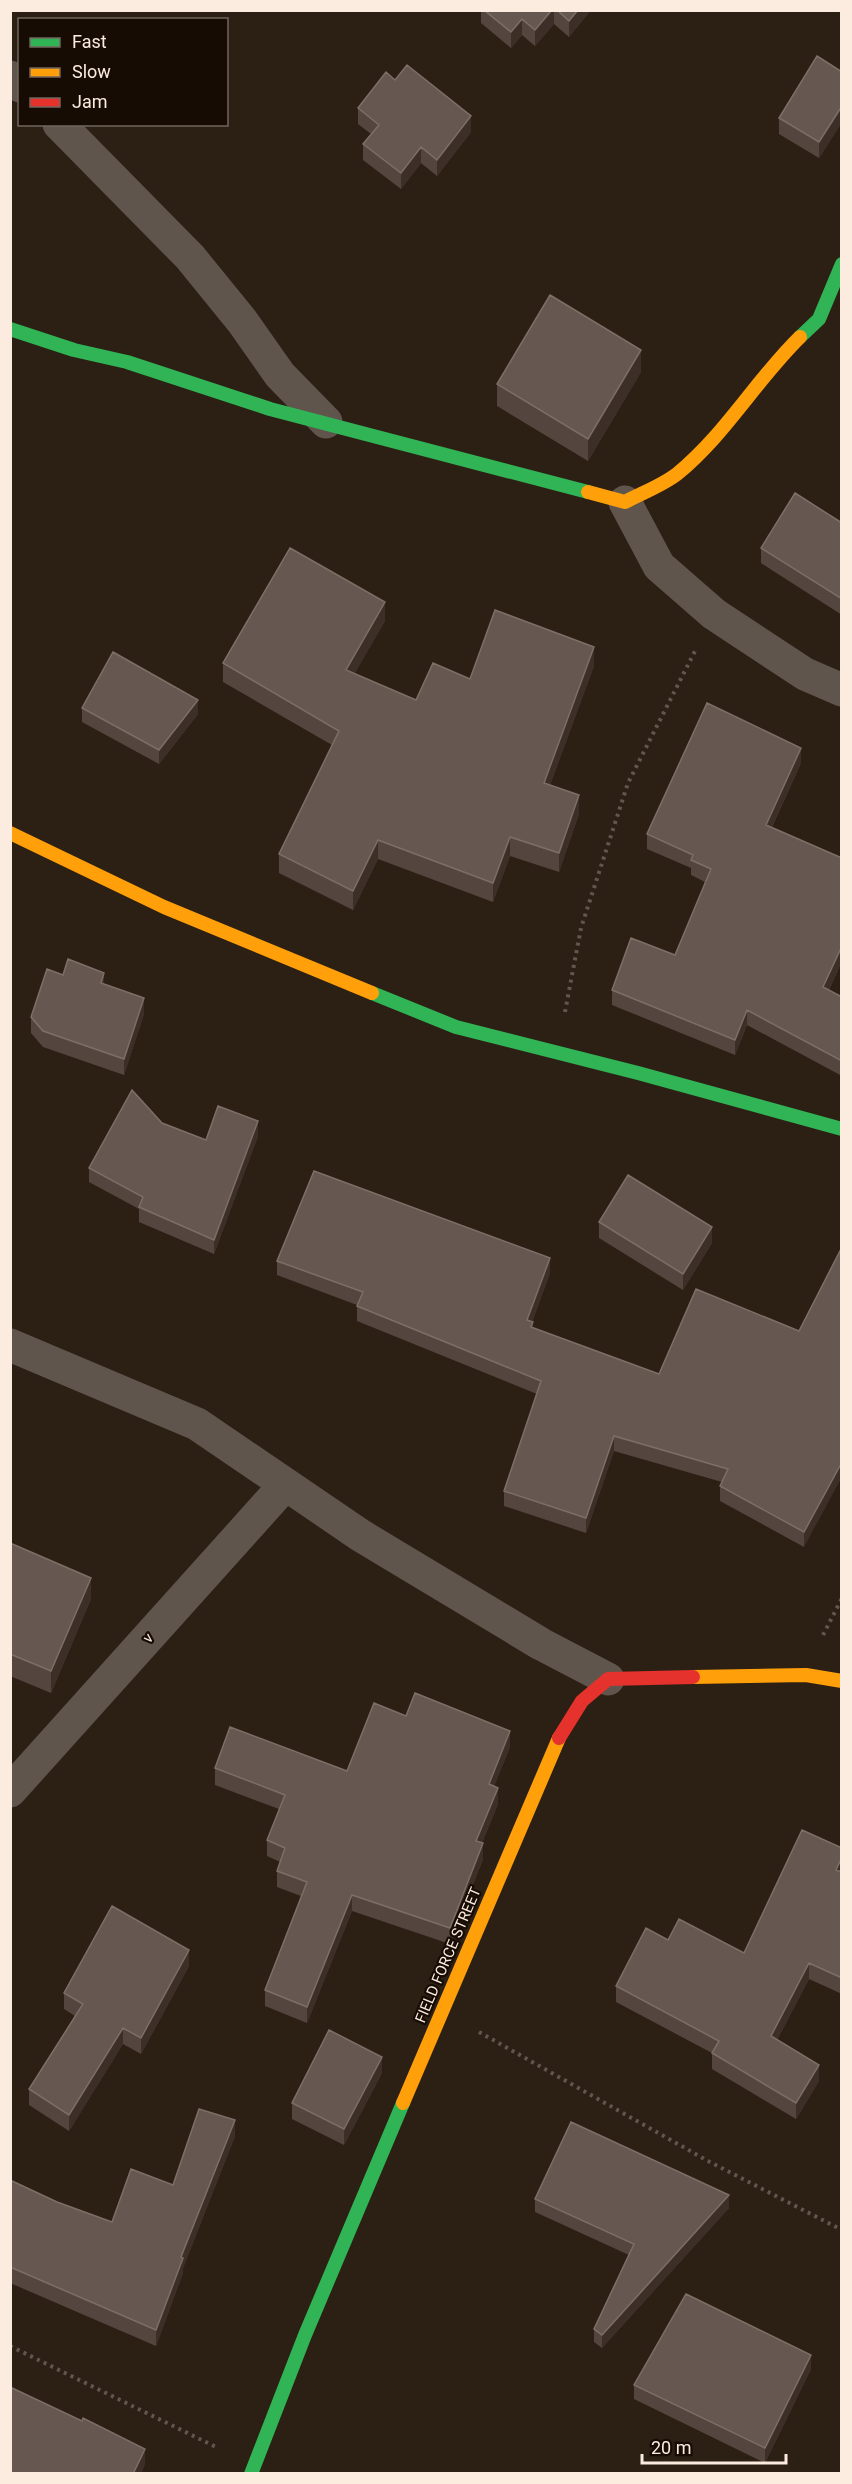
<svg xmlns="http://www.w3.org/2000/svg" width="852" height="2484" viewBox="0 0 852 2484" font-family="Roboto,sans-serif">
<style>
.lines{fill:none;stroke-linecap:round;stroke-linejoin:round}
.path{stroke:#615750;stroke-width:4;stroke-dasharray:3 4.5;stroke-linecap:butt}
.street{stroke:#60554d;stroke-width:33}
.fast{stroke:#30b455;stroke-width:14}
.slow{stroke:#ff9f0a;stroke-width:14}
.jam{stroke:#e5322d;stroke-width:14}
.wall{fill:#54463f}
.shaded-wall{fill:#3c2f27}
.building{fill:#665850;stroke:#7d6f67;stroke-width:1.5}
.labels{text-anchor:middle;dominant-baseline:central;stroke-width:4.5;stroke-linejoin:round;paint-order:stroke}
.street-label{font-size:15px;fill:#fcebdf;stroke:#160c04}
</style>
<rect width="100%" height="100%" fill="#2c1f14"/>
<g class="lines">
<path class="path" d="M565,1012L581,928L628,783L695,651
M823,1635L842,1598
M479,2032L708,2161L842,2230
M10,2346L216,2447"/>
<path class="street" d="M10,77L20,86
M59,124L190,257L242,321L280,375L326,422
M625,502L659,566L714,614L805,674L842,690
M10,1345L197,1424L360,1535L541,1644L608,1679
M10,1791L285,1485"/>
<path class="fast" d="M10,329L74,350L127,362L270,409L588,492
M800,337L819,319L842,264
M372,993L456,1027L638,1073L842,1129
M251,2474L305,2335L403,2103"/>
<path class="slow" d="M588,492L625,502C642,493 663,485 677,474C725,435 756,380 800,337
M10,833L164,907L372,993
M693,1677L806,1675L842,1681
M403,2103L559,1738"/>
<path class="jam" d="M559,1738L582,1701L608,1679L693,1677"/>
</g>
<path class="wall" d="M481,10H591L569,37L554,24L535,46L522,35L511,48L481,23Z
M842,72V122L819,158L779,134V118Z
M395,80L471,132L437,176L421,163L401,189L363,160V144L371,134L358,124V108Z
M641,372L588,461L497,406V384Z
M842,523V615L761,563V548Z
M385,621L354,674L416,700L470,679L594,666L550,785L579,814L559,872L510,856L493,902L378,859L353,910L279,873V854L332,745L223,682V663Z
M82,708L198,714L159,764L82,722Z
M801,763L772,827L842,858V961L829,990L842,997V1076L747,1025L735,1055L612,1005V990L675,955L705,882L691,875V868L647,849V834Z
M63,975L104,984L144,1014L124,1075L43,1047L31,1033V1017Z
M162,1123L206,1140L258,1136L214,1254L139,1222V1209L89,1182V1168Z
M599,1222L712,1243L683,1290L599,1238Z
M842,1247L804,1547L720,1501V1486L722,1482L614,1451L586,1533L504,1506V1491L537,1394L357,1321V1305L277,1275V1261L550,1273L532,1322L533,1328L659,1374L799,1331Z
M10,1543L91,1599L51,1693L10,1676Z
M406,1716L510,1747L494,1786L498,1804L482,1843L483,1859L450,1944L352,1911L307,2023L265,2006V1990L301,1896L277,1887V1871L280,1862L267,1856V1840L279,1809L215,1785V1768L347,1771Z
M842,1848V1994L809,1979L777,2040L819,2081L796,2119L712,2069V2053L616,2002V1986L668,1940L744,1953Z
M189,1966L141,2054L123,2044L69,2131L29,2105V2089L75,2016L64,2009V1993Z
M382,2073L344,2145L292,2119V2103Z
M235,2136L183,2268V2273L156,2346L10,2283V2180L57,2202L112,2222L173,2185Z
M535,2199L729,2208L602,2348L594,2342V2329L629,2255L535,2212Z
M811,2369L765,2463L634,2399V2385Z"/>
<path class="shaded-wall" d="M552,10H554V24L535,46V30Z
M578,10H591L569,37V21Z
M522,19V35L511,48V32Z
M842,106V122L819,158V142Z
M471,116V132L437,176V160Z
M421,147V163L401,189V173Z
M641,350V372L588,461V439Z
M385,602V621L346,689V670Z
M594,647V666L544,802V783Z
M198,700V714L159,764V750Z
M801,748V763L766,839V825Z
M579,795V814L559,872V853Z
M510,837V856L493,902V883Z
M378,840V859L353,910V891Z
M842,946V961L823,1002V987Z
M104,973V989L101,983Z
M144,998V1014L124,1075V1059Z
M747,1010V1025L735,1055V1040Z
M258,1121V1136L214,1254V1240Z
M712,1227V1243L683,1290V1274Z
M550,1258V1273L527,1335V1320Z
M614,1436V1451L586,1533V1518Z
M842,1462V1477L804,1547V1532Z
M91,1578V1599L51,1693V1671Z
M510,1731V1747L489,1800V1784Z
M498,1788V1804L476,1857V1841Z
M483,1843V1859L450,1944V1928Z
M842,1857V1873L836,1870Z
M352,1895V1911L307,2023V2007Z
M189,1950V1966L141,2054V2038Z
M809,1963V1979L771,2052V2036Z
M123,2028V2044L69,2131V2115Z
M382,2057V2073L344,2145V2129Z
M819,2065V2081L796,2119V2103Z
M235,2120V2136L183,2268V2273L156,2346V2330L181,2257Z
M729,2195V2208L602,2348V2335Z
M811,2355V2369L765,2463V2448Z
M145,2449V2465L141,2474H133Z"/>
<path class="building" d="M484,10H552L535,30L522,19L511,32Z
M557,10H578L569,21Z
M817,56L842,72V106L819,142L779,118Z
M407,65L471,116L437,160L421,147L401,173L363,144L379,125L358,108L386,72L395,80Z
M550,295L641,350L588,439L497,384Z
M795,493L842,523V599L761,548Z
M290,548L385,602L346,670L416,700L433,663L470,679L495,610L594,647L544,783L579,795L559,853L510,837L493,883L378,840L353,891L279,854L339,731L223,663Z
M113,652L198,700L159,750L82,708Z
M707,703L801,748L766,825L842,858V946L823,987L842,997V1061L747,1010L735,1040L612,990L631,938L675,955L711,869L691,860L693,855L647,834Z
M68,959L104,973L101,983L144,998L124,1059L43,1031L31,1017L47,969L63,975Z
M132,1090L162,1123L206,1140L218,1106L258,1121L214,1240L139,1207L143,1197L89,1168Z
M314,1171L550,1258L527,1320L533,1322L531,1327L659,1374L696,1289L799,1331L842,1247V1462L804,1532L720,1486L728,1469L614,1436L586,1518L504,1491L541,1381L357,1306L363,1292L277,1261Z
M628,1175L712,1227L683,1274L599,1222Z
M10,1543L91,1578L51,1671L10,1654Z
M415,1693L510,1731L489,1784L498,1788L476,1841L483,1843L450,1928L352,1895L307,2007L265,1990L307,1882L277,1871L285,1848L267,1840L285,1795L215,1768L230,1727L347,1771L374,1703L406,1716Z
M802,1830L842,1848V1857L836,1870L842,1872V1978L809,1963L771,2036L819,2065L796,2103L712,2053L719,2041L616,1986L646,1928L668,1940L679,1919L744,1953Z
M112,1906L189,1950L141,2038L123,2028L69,2115L29,2089L83,2004L64,1993Z
M329,2030L382,2057L344,2129L292,2103Z
M199,2109L235,2120L181,2257L183,2258L156,2330L10,2267V2180L57,2202L112,2222L131,2169L173,2185Z
M571,2122L729,2195L602,2335L594,2329L634,2244L535,2199Z
M686,2294L811,2355L765,2448L634,2385Z
M10,2387L82,2421L83,2418L145,2449L133,2474H10Z"/>
<g class="labels">
<g class="street-label">
<text transform="translate(148 1638) rotate(-48)">v</text>
<text transform="translate(448 1955) rotate(-67)">FIELD FORCE STREET</text>
</g>
</g>
<rect width="852" height="2484" fill="none" stroke="#fcebdf" stroke-width="24"/>
<rect x="18" y="18" width="210" height="108" fill="#160c04" stroke="#72655c" stroke-width="1.5"/>
<rect x="30" y="38" width="30" height="9" fill="#30b455" stroke="#72655c" stroke-width="1.5"/>
<text x="72" y="48" font-size="18" fill="#fcebdf">Fast</text>
<rect x="30" y="68" width="30" height="9" fill="#ff9f0a" stroke="#72655c" stroke-width="1.5"/>
<text x="72" y="78" font-size="18" fill="#fcebdf">Slow</text>
<rect x="30" y="98" width="30" height="9" fill="#e5322d" stroke="#72655c" stroke-width="1.5"/>
<text x="72" y="108" font-size="18" fill="#fcebdf">Jam</text>
<path d="M642 2454v9h144v-9" fill="none" stroke="#fcebdf" stroke-width="3"/>
<text x="651" y="2454" font-size="18" fill="#fcebdf" stroke="#160c04" stroke-width="4.5" paint-order="stroke">20 m</text>
</svg>
